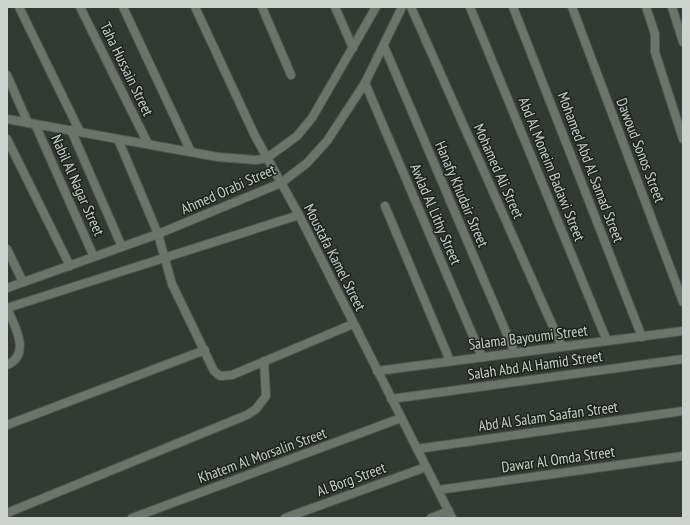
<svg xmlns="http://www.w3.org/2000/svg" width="690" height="525" viewBox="0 0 690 525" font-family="'PT Sans Narrow',sans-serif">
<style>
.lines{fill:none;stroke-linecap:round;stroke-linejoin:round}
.minor-casing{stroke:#515650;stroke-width:10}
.tertiary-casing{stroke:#515650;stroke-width:10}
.minor{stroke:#6c746c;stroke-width:8}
.tertiary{stroke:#6c746c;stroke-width:8}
.labels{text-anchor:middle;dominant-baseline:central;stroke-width:3;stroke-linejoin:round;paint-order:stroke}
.street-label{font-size:15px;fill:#ced2ce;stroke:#1d201d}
</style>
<rect width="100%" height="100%" fill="#333a33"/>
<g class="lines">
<g class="minor-casing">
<path id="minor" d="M19,7L80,132
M80,7L148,144
M123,7L191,152
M262,7L291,75
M335,7L353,48
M411,7L562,347
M470,7L607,341
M513,7L642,337
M572,7L683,302
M646,7L655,34V52L683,139
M672,7L683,42
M384,46L515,353
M7,75L28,123
M365,83L482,357
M35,124L94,257
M71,130L122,247
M7,139L70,266
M118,139L158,234L172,284L214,371L220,376L232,375L353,324
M385,206L450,361
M7,249L23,282
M7,288L158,234L281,183
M7,308L299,215
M7,308C14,325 32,354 7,365
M391,399L683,359
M7,425L205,350
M417,449L683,411
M438,490L683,456
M7,513L247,415L256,409L266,396L264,361
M132,518L401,418
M285,518L426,467
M431,518L449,511"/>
</g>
<g class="tertiary-casing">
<path id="tertiary" d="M195,7L255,136L299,215L452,518
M7,119L218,157L256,160L267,158L297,136L312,118L376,7
M281,183L307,163L327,141L365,83L402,7
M377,371L683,331"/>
</g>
<use href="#minor" class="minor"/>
<use href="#tertiary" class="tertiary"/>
</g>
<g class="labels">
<g class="street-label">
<text transform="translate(127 69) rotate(64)">Taha Hussain Street</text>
<text transform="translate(641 150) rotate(69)">Dawoud Sonos Street</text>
<text transform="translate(591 167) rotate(69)">Mohamed Abd Al Samad Street</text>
<text transform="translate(552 169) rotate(68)">Abd Al Moneim Badawi Street</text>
<text transform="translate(499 171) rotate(66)">Mohamed Ali Street</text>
<text transform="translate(78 185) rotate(66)">Nabil Al Nagar Street</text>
<text transform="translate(228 189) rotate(-24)">Ahmed Orabi Street</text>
<text transform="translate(462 194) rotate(67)">Hanafy Khudair Street</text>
<text transform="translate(436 214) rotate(67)">Awlad Al Lithy Street</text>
<text transform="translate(335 257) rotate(63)">Moustafa Kamel Street</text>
<text transform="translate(528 337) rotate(-7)">Salama Bayoumi Street</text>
<text transform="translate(535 365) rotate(-8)">Salah Abd Al Hamid Street</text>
<text transform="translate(548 416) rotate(-8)">Abd Al Salam Saafan Street</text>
<text transform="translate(262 455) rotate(-20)">Khatem Al Morsalin Street</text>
<text transform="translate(558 459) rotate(-8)">Dawar Al Omda Street</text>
<text transform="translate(351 479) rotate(-20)">Al Borg Street</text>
</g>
</g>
<rect width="690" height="525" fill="none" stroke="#ced2ce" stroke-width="16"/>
</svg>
